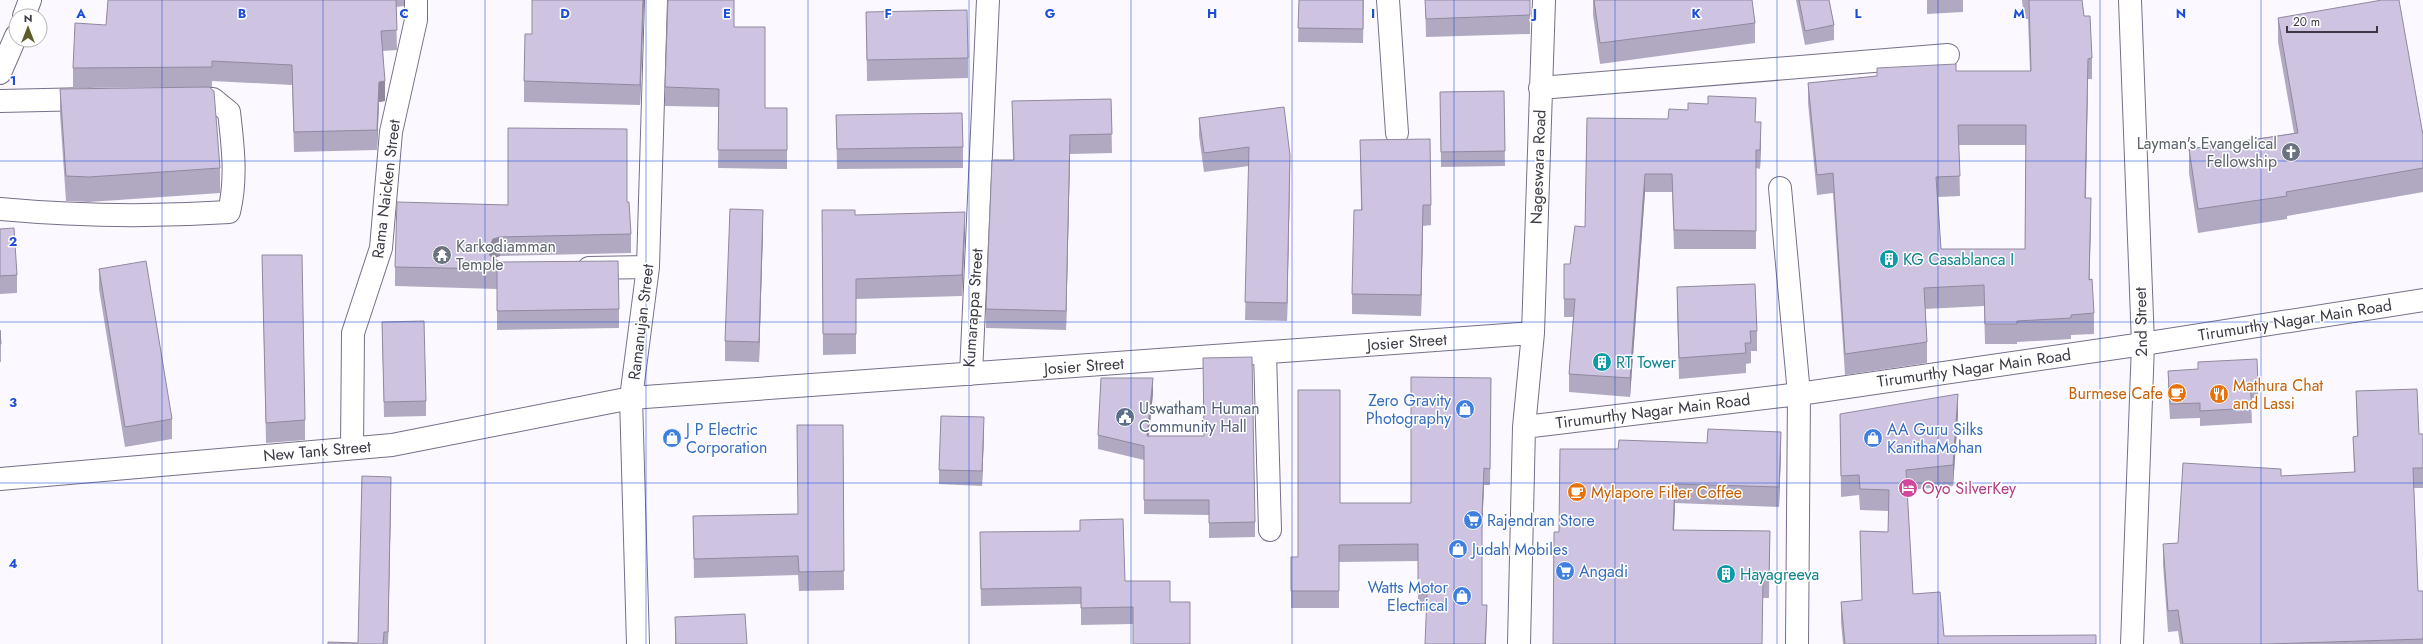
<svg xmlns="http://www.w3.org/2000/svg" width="2423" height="644" viewBox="0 0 2423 644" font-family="Jost,sans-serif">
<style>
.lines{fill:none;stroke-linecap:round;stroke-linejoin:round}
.street-casing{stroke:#776f89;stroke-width:24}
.secondary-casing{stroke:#776f89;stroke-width:24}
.street{stroke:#fff;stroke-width:22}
.secondary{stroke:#fff;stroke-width:22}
.wall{fill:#b1a9c2;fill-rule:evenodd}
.shaded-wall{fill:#90899e}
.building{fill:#cec4e1;stroke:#90899e;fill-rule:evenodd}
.grid{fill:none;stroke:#1d4ed8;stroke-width:1;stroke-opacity:0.55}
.labels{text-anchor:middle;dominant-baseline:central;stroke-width:3;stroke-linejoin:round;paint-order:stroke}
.worship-label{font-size:16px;fill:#5b616d;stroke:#fff;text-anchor:end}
.street-label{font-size:16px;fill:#3c3944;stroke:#fff}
.culture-label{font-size:16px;fill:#0d838f;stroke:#fff;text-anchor:start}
.food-label{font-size:16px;fill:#c56008;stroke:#fff;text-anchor:start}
.shop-label{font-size:16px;fill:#366cbe;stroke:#fff;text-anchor:start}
.service-label{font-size:16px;fill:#4e5e75;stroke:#fff;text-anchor:start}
.hotel-label{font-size:16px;fill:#b23c85;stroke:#fff;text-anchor:start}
.grid-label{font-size:13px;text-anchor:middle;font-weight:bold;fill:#1d4ed8;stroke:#fff;stroke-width:3;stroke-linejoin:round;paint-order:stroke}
</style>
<rect width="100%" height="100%" fill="#fbf9ff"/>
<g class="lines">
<g class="street-casing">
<path id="street" d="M1388,0L1397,133
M2130,0L2143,344L2132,644
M1540,88L1948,55
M0,101L89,99
M1780,188L1799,394L1797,644
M0,209C76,216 153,217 229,212C237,179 233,146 229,112L213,99L185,98
M589,268L648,267
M1265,353L1270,530
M971,374L988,0
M1524,427L1799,394L2143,344L2423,300
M352,448L353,333L381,248L391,132L416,20V0
M0,479L392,445L631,398L1533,333
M638,644L631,398L648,267L656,0
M1519,644L1524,427L1533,333L1544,0"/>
</g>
<g class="secondary-casing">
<path id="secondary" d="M24,16L30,0
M0,73L16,36"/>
</g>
<use href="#street" class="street"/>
<use href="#secondary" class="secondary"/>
</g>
<path class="wall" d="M108,0H404V6L396,7L397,50L383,51L385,101L379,102L377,150L294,152L292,85L212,81V87L73,88V68L106,25Z
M644,0L640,105L524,102V81L532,34Z
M1299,0H1364L1363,43L1298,42Z
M1425,0H1530V34L1426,37Z
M1593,0H1752L1755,23V43L1600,64L1593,15Z
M1796,0H1829L1834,25V40L1805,45Z
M1927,0H1963V12L1927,14Z
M2022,0H2082L2084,16L2092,58V79H2088L2086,198L2091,218L2089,280L2094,313V334L2071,335V339L2017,342V344H1985L1984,306L1925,309L1927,342V363L1845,375L1833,193L1817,195L1808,103V83L1877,76V68L1956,71H2030L2028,19H2024ZM1959,145H2026L2025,249H1941L1938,197L1960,196Z
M866,12L968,58V78L867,81Z
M2278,18L2423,135V192L2287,216V219L2198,233L2189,173V149L2294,133L2278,42Z
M734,27L765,108H787V169L718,168L719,107L665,106V87Z
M60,89L220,168V193L89,202L66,201L60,114Z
M1504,91L1505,166L1441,167L1440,92Z
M1111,99L1112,153L1070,154L1066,330L986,328V309L1013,160L1012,101Z
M1284,107L1290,173L1287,321L1245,320L1249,166L1204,172L1199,136V118Z
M836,115L963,147V168L837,169Z
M1587,118L1756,122L1761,141L1760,169L1756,168V249H1674L1672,192H1645L1630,397L1569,392V374L1573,317H1564V264H1570L1585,227Z
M1360,140L1431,205V225L1423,226L1421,316L1352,314V294L1361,210Z
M627,202L631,234V253L500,256L493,259L500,262L619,309V328L497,330V289L395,286V267L508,205Z
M822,210L965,233L962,296L856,299V354L823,355Z
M0,229L17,275V293L0,294Z
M763,230L759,362L725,361V341Z
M262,255L305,420V440L266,443Z
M99,269L172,419V439L125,447L99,289Z
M1677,287L1757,331V351H1751V363L1746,364V373L1679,379L1677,307Z
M382,322L426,401V416L384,417Z
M0,330L1,344V362H0Z
M2168,371L2258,383V398H2251L2252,423L2200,426V418L2170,419L2168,385Z
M1491,378L1490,485H1484L1482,531V605L1487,622L1426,611H1418V561L1339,562V608H1291V557H1298L1340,503H1411Z
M2356,391L2419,434H2423V488H2414L2418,591H2423V644H2180L2178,631L2168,632L2163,565V544L2178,543L2281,476L2354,473L2353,437L2357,436Z
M1153,393L1149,436L1255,522V537L1209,538V515L1144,514V460L1098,449V435Z
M1840,414L1958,415L1953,486L1907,490L1913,594L1944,636L2096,644H1843L1841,622V602L1862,600L1860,531L1888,532V511L1860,510L1859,495L1841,497Z
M843,425L844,590L799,591L798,575L694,578L693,516L798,514Z
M984,432L982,486L939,484V470Z
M1560,449L1781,451L1779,507L1675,503L1674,530L1770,531L1769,598H1763L1559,532Z
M391,496L388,644H328L358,643Z
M980,549L1125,581H1170L1133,624L1081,625V604L981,606Z
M675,617L747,644H675Z"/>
<path class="shaded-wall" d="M643,0H644L640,105V85Z
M2088,59V79L2085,218V198Z
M385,81V101L379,102L377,150V130L379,82Z
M1761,122V141L1760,169V150Z
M1070,135V154L1066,330V311Z
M1290,155V173L1287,321V303Z
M1645,174V192L1630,397V378Z
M2091,198V218L2089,300V280Z
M1423,205V226L1421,316V295Z
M763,210V230L759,362V342Z
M965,212V233L962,296V275Z
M500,237V256L493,258L488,269V250L493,239Z
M1153,378V393L1147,451V436Z
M1958,394V415L1953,486V465Z
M984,417V432L982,486V471Z
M1781,432V451L1779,507V487Z
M1484,468V485L1482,531V514Z
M391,477V496L388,644V632Z
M1675,484V503L1673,550V530Z
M1487,605L1486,644H1485Z"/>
<path class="building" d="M108,0H396L397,30L381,31L385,81L379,82L377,130L294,132L292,65L212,61V67L73,68L75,23L106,25Z
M532,0H643L640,85L524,81L525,34H532Z
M668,0H734V27H765V108H787V150H718L719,89L665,87Z
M1299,0H1363V29L1298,28Z
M1425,0H1530V15L1426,19Z
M1594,0H1752L1755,23L1600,43Z
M1799,0H1829L1834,25L1805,31Z
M2029,0H2082L2084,16H2090L2092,58L2088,59L2085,198H2091L2089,280L2092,279L2094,313L2071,315V318L2017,321V324H1985L1984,285L1924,288L1927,342L1845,354L1833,173L1817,175L1808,83L1877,76V68L1956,64V71H2031ZM1958,125H2026L2025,249H1941L1936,177L1960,176Z
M2382,0H2399L2423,135V168L2286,192L2287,196L2198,209L2189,149L2298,133L2278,18Z
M967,10L968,58L867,60L866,12Z
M209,87L214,91L220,168L89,177L66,176L60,89Z
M1504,91L1505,151L1441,152L1440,92Z
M1708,96L1756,98L1755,122H1761L1760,150H1756V231L1674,230L1672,174H1645L1630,378L1569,374L1575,299H1564V264H1570L1575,226L1585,227L1587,118L1668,119L1669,109L1688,110V103L1708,104Z
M1111,99L1112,134L1070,135L1066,311L986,309L992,160H1014L1012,101Z
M1284,107L1290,155L1287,303L1245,302L1249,147L1204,153L1199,118Z
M962,113L963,147L837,149L836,115Z
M508,128L627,129V202H629L631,234L500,237L493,239L488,250L490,256L500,262L618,261L619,309L497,311V269L395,267L397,202L508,205Z
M1430,139L1431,205H1423L1421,295L1352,294L1354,210H1362L1360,140Z
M730,209L763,210L759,342L725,341Z
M822,210H855V215L965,212L962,275L856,279V334H823Z
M14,228L17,275L0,276V229Z
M262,255H302L305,420L266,423Z
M146,261L172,419L125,427L99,269Z
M1755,284L1757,331H1750L1751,343H1745L1746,353L1679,358L1677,287Z
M424,321L426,401L384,402L382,322Z
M0,330L1,344H0Z
M1252,357L1255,522L1209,523V500H1144V446L1098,435L1101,378H1153L1147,436H1204L1203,358Z
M2257,359L2258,383H2250L2252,408L2200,411V403L2170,404L2168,371L2198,369V362Z
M1411,377L1491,378L1490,469L1484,468L1482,514V605H1487L1485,644H1425L1427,594H1418V544L1339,545V591H1291V557H1298V390H1340V503H1411Z
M2417,389L2419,434H2423V468H2413L2418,591H2423V639L2268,644H2183L2178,610L2168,611L2163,544L2178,543L2183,463L2281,469V476L2355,472L2353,437L2358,436L2356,391Z
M1958,394L1953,465L1906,470L1913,594L1940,592L1944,636L2096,635V644H1845L1841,602L1862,600L1860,531L1888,532L1889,490L1860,489L1859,475L1841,476L1840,414Z
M941,416L984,417L982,471L939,470Z
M797,425H843L844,571L799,572L798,556L694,559L693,516L798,514Z
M1708,429L1781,432L1779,487L1675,484L1673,530L1770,531L1769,578H1763L1762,644H1553L1554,532H1559L1560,449H1618L1619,440L1707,443Z
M362,476L391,477L388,632H384L383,644H328V642L358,643Z
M1123,519L1125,581H1170V602H1190V644H1133V607L1081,608V587L981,589L980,532L1080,531V520Z
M745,614L747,644H676L675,617Z"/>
<path class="grid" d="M162,0V644M323,0V644M485,0V644M646,0V644M808,0V644M969,0V644M1131,0V644M1292,0V644M1454,0V644M1615,0V644M1777,0V644M1938,0V644M2100,0V644M2261,0V644M0,161H2423M0,322H2423M0,483H2423"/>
<defs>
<g id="church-disc" transform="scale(1)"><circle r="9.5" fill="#6b7280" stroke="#fff"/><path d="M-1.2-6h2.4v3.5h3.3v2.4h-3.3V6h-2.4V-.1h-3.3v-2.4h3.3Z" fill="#fff"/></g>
<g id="temple-disc" transform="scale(1)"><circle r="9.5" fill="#6b7280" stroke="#fff"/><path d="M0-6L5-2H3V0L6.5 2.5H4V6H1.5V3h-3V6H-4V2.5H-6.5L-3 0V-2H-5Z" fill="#fff"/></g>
<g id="building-disc" transform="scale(1)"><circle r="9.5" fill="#0f9aa8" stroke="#fff"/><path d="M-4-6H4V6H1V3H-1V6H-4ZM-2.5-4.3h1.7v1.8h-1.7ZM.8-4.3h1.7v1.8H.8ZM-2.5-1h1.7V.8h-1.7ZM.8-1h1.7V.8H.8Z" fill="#fff"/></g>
<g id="cafe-disc" transform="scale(1)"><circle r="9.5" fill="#e8710a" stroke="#fff"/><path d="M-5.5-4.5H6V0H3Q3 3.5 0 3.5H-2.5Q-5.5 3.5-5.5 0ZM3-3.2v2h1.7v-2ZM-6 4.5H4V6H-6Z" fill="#fff"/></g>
<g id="restaurant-disc" transform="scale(1)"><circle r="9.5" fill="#e8710a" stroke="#fff"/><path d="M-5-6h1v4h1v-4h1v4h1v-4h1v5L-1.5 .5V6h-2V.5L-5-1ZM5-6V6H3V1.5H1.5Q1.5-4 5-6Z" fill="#fff"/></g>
<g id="shop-disc" transform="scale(1)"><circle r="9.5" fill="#3f7fe0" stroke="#fff"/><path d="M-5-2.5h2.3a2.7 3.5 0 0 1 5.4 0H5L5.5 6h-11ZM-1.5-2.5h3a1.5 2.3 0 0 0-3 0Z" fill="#fff"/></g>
<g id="civic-disc" transform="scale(1)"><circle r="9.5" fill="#5c6f8a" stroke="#fff"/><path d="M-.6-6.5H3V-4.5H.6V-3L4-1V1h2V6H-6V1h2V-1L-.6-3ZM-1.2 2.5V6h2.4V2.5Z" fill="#fff"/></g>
<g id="hotel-disc" transform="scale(1)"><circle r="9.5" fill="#d1479c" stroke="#fff"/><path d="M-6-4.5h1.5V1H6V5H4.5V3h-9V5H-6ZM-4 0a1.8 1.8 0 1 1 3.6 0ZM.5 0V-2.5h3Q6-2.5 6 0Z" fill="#fff"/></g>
<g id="supermarket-disc" transform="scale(1)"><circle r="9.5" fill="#3f7fe0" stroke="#fff"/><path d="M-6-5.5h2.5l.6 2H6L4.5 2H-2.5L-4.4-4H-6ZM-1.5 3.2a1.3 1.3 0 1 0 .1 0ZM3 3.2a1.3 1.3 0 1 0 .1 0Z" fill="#fff"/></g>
</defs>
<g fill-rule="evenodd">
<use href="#church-disc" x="2291" y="152"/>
<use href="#temple-disc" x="442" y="255"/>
<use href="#building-disc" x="1889" y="259"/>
<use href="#building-disc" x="1602" y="362"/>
<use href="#cafe-disc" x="2177" y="393"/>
<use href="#restaurant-disc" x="2219" y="394"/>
<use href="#shop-disc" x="1465" y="409"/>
<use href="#civic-disc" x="1125" y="417"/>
<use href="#shop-disc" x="672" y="438"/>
<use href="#shop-disc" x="1873" y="438"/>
<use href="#hotel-disc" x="1908" y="488"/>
<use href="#cafe-disc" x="1577" y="492"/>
<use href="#supermarket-disc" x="1473" y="520"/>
<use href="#shop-disc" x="1458" y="549"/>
<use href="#supermarket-disc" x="1565" y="571"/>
<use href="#building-disc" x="1726" y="574"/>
<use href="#shop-disc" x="1462" y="596"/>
</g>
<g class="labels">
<g class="worship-label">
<text x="2277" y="143">Layman's Evangelical<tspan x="2277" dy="18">Fellowship</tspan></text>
<text x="456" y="246" text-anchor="start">Karkodiamman<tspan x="456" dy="18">Temple</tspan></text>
</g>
<g class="street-label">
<text transform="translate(1538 167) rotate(-88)">Nageswara Road</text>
<text transform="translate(386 189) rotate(-83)">Rama Naicken Street</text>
<text transform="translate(973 308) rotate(-86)">Kumarappa Street</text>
<text transform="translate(2295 320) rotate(-9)">Tirumurthy Nagar Main Road</text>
<text transform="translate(641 322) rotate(-83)">Ramanujan Street</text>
<text transform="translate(2141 322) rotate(-91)">2nd Street</text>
<text transform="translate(1407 342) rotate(-4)">Josier Street</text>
<text transform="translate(1084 366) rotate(-4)">Josier Street</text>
<text transform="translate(1974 368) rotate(-8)">Tirumurthy Nagar Main Road</text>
<text transform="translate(1653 411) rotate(-7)">Tirumurthy Nagar Main Road</text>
<text transform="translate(317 451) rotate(-5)">New Tank Street</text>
</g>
<g class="culture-label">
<text x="1903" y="259">KG Casablanca I</text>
<text x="1616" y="362">RT Tower</text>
<text x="1740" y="574">Hayagreeva</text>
</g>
<g class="food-label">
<text x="2233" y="385">Mathura Chat<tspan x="2233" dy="18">and Lassi</tspan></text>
<text x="2163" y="393" text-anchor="end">Burmese Cafe</text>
<text x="1591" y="492">Mylapore Filter Coffee</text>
</g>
<g class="shop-label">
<text x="1451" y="400" text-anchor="end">Zero Gravity<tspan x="1451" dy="18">Photography</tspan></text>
<text x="686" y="429">J P Electric<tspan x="686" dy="18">Corporation</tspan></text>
<text x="1887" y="429">AA Guru Silks<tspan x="1887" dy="18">KanithaMohan</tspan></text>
<text x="1487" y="520">Rajendran Store</text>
<text x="1472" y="549">Judah Mobiles</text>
<text x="1579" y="571">Angadi</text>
<text x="1448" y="587" text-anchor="end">Watts Motor<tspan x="1448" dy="18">Electrical</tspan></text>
</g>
<g class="service-label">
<text x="1139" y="408">Uswatham Human<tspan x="1139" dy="18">Community Hall</tspan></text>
</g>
<g class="hotel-label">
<text x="1922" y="488">Oyo SilverKey</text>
</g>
</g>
<g class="grid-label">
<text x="81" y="18">A</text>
<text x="242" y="18">B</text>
<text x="404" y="18">C</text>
<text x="565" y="18">D</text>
<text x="727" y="18">E</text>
<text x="888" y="18">F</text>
<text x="1050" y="18">G</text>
<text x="1212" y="18">H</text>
<text x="1373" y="18">I</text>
<text x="1535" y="18">J</text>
<text x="1696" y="18">K</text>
<text x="1858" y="18">L</text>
<text x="2019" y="18">M</text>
<text x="2181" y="18">N</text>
<text x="13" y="85">1</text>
<text x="13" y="246">2</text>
<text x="13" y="407">3</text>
<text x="13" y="568">4</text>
</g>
<g transform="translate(28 28)"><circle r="19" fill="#ffffff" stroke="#b1b0b4"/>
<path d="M0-3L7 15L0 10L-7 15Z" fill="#5e5d2a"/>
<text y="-6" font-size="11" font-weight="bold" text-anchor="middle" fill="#3c3944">N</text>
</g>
<path d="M2287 26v6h90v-6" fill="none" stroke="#3c3944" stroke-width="2"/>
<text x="2293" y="26" font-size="12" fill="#3c3944" stroke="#ffffff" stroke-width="3" paint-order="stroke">20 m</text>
</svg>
